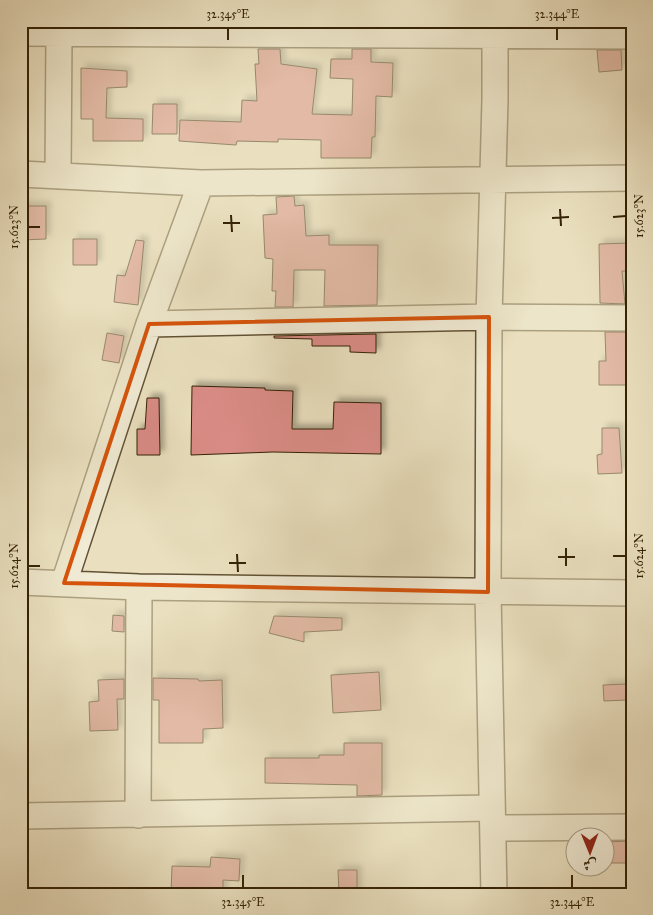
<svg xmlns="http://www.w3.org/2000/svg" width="653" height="915" viewBox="0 0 653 915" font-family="'IM FELL Great Primer',Amiri,serif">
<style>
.building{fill:#da8c86;stroke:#342206;filter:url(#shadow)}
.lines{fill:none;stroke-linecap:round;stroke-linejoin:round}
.minor-casing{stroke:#625234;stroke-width:28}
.minor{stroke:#f1ebd5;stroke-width:25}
.marked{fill:none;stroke:#d6540b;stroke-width:4;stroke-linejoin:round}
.ticks{fill:none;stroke:#342206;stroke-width:2}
.neatline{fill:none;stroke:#342206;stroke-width:2}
.ticks-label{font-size:12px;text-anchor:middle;fill:#342206}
</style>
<defs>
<filter id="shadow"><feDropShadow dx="4.5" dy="-4.5" stdDeviation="2.5" flood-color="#0004"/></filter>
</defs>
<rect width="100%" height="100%" fill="#eae0bf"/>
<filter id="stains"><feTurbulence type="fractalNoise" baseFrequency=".004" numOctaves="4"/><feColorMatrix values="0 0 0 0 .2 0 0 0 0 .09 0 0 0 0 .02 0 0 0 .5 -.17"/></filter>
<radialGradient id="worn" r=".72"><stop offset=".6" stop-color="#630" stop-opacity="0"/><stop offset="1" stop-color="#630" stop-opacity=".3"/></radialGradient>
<path class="building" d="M258,49H280L281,64L317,69L312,114L352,115L353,79L330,78L331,59H352V49H371V62L393,63L392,97L376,96L375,137H372L371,158H321V140L278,139V142L237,141L236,145L179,141L180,120L241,122L242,100L257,101L255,64H259Z
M597,50H621L622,70L599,72Z
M81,68L127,71V87L107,88L106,118L143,119V141H93V119H81Z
M153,104H177V134H152Z
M294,196L295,206L304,205L306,236L329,235V245H378L377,305L324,306L325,270H294L293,307H275L276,291H272L273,259L265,258L263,215L277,214L276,197Z
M21,206H46V239L21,240Z
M73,239H97V265H73Z
M136,240L144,241L138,305L114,302L117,275L125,276Z
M632,243V271H622L625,304L600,303L599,244Z
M605,332H626L629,385H599V361H606Z
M107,333L124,336L119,363L102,360Z
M376,334V353L350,352V346H312V339L274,338V336Z
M192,386L265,388V390L293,391L292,429H333L334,402L381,403V454L273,452L191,455Z
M147,398H159L160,455H137V429H145Z
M602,428H619L622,473L598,474L597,455L602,454Z
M113,615L124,616V632L112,631Z
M274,616L342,618V630L304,632V642L269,633Z
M379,672L381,710L333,713L331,675Z
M153,678L198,679L199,681L222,680L223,728L203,729V743H159V700H153Z
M124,679V699H117L118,730L90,731L89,702L99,701L98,680Z
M627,684V700L604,701L603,685Z
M344,743H382V795L357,796V785L265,783V758H319V755H344Z
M629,841V863H607V842Z
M211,857L240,859L239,881L223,880V894H171L172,866L210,867Z
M338,870H357V894H339Z"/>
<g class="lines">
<g class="minor-casing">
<path id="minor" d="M21,33L632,36
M21,174L201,183L632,178
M58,176L59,33
M149,324L489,317L632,318
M21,582L139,587L632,593
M64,583L149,324L201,183
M138,815L139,587
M21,816L491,808
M493,828L632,827
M494,894L488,592L489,317L495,100V21"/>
</g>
<use href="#minor" class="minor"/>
</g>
<path d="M0 0H653V915H0ZM489,317L488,592L64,583L149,324Z" fill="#eae0bf" fill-opacity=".55" fill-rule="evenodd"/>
<path class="marked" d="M489,317L488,592L64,583L149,324Z"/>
<path class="ticks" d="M228,28V40M557,28V40M560,209L561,226M231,215L232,232M613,217L626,216M552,218L569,217M223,223H240M28,227H40M566,548V566M237,554L238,572M613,556H626M558,557H575M229,563H246M28,566H40M243,875V888M572,875V888"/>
<rect width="653" height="915" fill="none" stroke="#eae0bf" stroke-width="55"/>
<g transform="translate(590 852) rotate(179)"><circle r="24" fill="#f1ebd5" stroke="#a59b82"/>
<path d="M0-4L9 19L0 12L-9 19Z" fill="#8f2418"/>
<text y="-8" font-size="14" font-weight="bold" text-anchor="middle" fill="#342206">ش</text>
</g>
<rect x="28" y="28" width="598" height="860" class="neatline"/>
<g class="ticks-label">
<text x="228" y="18">32.345°E</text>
<text x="557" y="18">32.344°E</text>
<text transform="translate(639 216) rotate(-90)" y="4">15.623°N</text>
<text transform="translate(14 227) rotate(-90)" y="4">15.623°N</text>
<text transform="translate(639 556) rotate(-90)" y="4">15.624°N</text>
<text transform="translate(14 566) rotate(-90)" y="4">15.624°N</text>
<text x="243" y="906">32.345°E</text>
<text x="572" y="906">32.344°E</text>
</g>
<rect width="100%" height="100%" filter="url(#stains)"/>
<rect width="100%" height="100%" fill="url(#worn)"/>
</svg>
